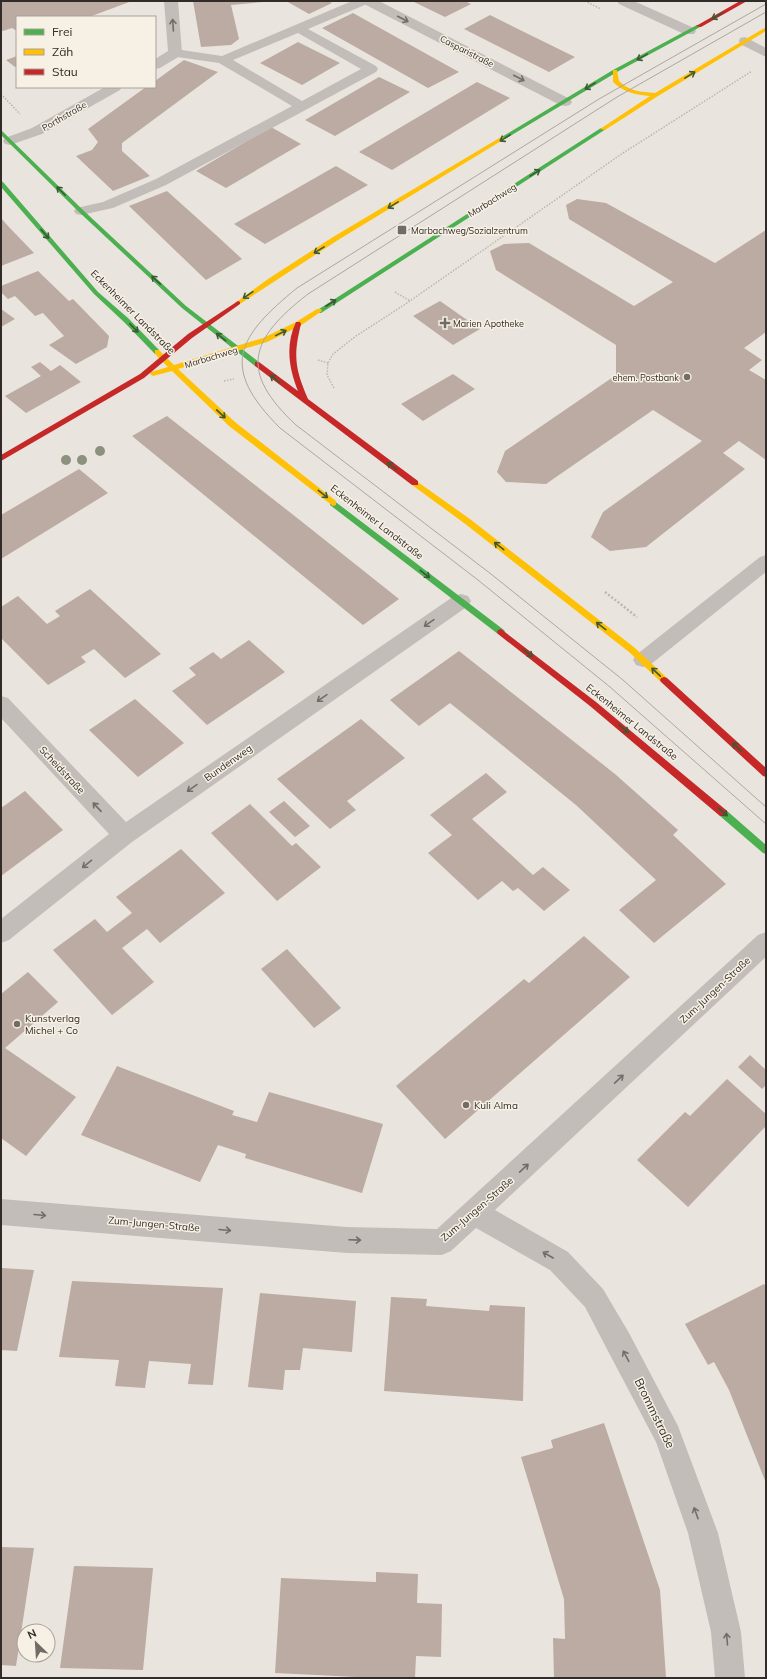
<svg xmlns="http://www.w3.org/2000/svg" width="767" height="1679" viewBox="0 0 767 1679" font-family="Mulish,sans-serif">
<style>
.building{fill:#bbaba2}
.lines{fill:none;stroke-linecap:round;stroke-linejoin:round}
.path-far1{stroke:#bbb6b0;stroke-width:1.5;stroke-dasharray:1.5 1.5;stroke-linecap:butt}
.path{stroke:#bbb6b0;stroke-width:2.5;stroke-dasharray:2 2;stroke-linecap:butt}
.lane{fill:#c2bdb8;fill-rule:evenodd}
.street{fill:#c2bdb8;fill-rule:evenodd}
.fast{fill:#4caf50;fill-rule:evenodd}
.slow{fill:#ffc107;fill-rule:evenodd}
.jam{fill:#c62828;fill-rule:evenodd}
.tram{stroke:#aaa6a2;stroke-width:1}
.tree{fill:#8c917d}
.oneway{stroke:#3b5935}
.oneway2{stroke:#736d68}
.poi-dot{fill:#726c67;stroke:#f6f0e5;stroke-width:1.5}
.labels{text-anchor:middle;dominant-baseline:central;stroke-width:3;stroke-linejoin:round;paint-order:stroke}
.far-street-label{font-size:9px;fill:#322b27;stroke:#f6f0e5}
.far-poi-label{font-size:9px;fill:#322b27;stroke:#f6f0e5;text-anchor:start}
.street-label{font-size:10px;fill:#322b27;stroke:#f6f0e5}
.poi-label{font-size:10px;fill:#322b27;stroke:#f6f0e5;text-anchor:start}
.near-street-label{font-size:12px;fill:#322b27;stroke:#f6f0e5}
</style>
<rect width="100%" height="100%" fill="#e9e5de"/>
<path class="building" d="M1,1L69,2L132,1L89,17H17V31L12,28L3,31L1,30Z
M193,1H263V2L231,5L239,39L231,45L201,47Z
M286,1H328L332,3L309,14Z
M412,1H465L471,4L445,17Z
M353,13L432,57L459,72L428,88L322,28Z
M490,15L518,29L575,57L549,72L464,29Z
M298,42L340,63L302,85L260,63Z
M17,56V66L15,67L6,60Z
M184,60L218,72L122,143V151L150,176L113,191L76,156L92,150L98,142L88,129L146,87H155V81Z
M379,77L410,92L335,136L305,120Z
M477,82L510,98L392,170L359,152Z
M271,127L301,144L226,188L196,171Z
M336,166L368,185L265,244L234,224Z
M167,191L216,235L242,259L206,280L129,206Z
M577,199L606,203L715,263L766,230V332L744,348L762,360L749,370L766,380V460L739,441L723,453L745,469L646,547L610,551L591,537L603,512L702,441L653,410L546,484L506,482L497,472L505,451L616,375V345L496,270L490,251L504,244L529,243L634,306L673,282L569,219L566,205Z
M1,218L8,226L34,253L1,266Z
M38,271L69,301L73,299L109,336L107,347L76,364L49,345L64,336L43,313L35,316L15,296L8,299L1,292V286Z
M440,301L480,329L453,345L413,316Z
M1,309L15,319L1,327Z
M40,362L51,371L60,365L81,382L26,413L5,396L41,376L31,367Z
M453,374L475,389L423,421L401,404Z
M167,416L301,521L399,599L363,625L132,436Z
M79,469L108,493L1,559V515Z
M90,589L161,654L125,678L94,649L81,657L86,662L48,685L1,638V607L18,596L47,624L60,616L55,611Z
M249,640L285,672L207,725L172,691L196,675L189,668L213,652L221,659Z
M459,651L615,774L678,830L673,835L726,884L654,943L619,910L656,880L576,805L450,703L419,726L390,700Z
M135,699L184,743L138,777L89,730Z
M361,719L405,758L347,801L356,810L330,829L277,779Z
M486,773L507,792L472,819L533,875L543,867L570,890L544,911L518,888L513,891L502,881L478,900L428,853L452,835L430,815Z
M25,791L63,830L1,876V808Z
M284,801L310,826L295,837L269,812Z
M250,804L292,846L296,843L321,867L277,901L211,833Z
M181,849L225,893L160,943L147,929L122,948L154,982L112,1015L53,950L95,919L107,932L132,913L116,897Z
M584,936L630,977L445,1139L396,1086L524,979L529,983Z
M287,949L341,1008L314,1028L261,969Z
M28,972L58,1002L5,1048L76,1097L26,1156L1,1138V994Z
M750,1055L766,1070V1085L762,1089L738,1067Z
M117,1066L234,1111L232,1115L257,1122L269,1092L383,1124L362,1193L245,1158L246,1154L218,1145L200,1182L81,1135Z
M727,1079L766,1114V1126L688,1207L637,1160L685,1112L690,1116Z
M1,1268L34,1270L17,1351L1,1350Z
M72,1281L223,1288L213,1385L188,1384L191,1364L149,1361L145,1388L115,1386L119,1360L59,1357Z
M764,1284L766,1287V1483L729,1390L714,1362L708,1365L685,1324Z
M260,1293L356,1301L352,1352L303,1348L300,1370H285L283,1390L248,1387Z
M391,1297L427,1299L426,1306L489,1311L490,1305L525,1307L523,1401L384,1391Z
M604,1423L660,1590L666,1678H554L553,1638L565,1639L564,1599L521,1457L553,1448L551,1440Z
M1,1547L34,1548L16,1666L1,1665Z
M74,1566L153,1568L143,1670L60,1668Z
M376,1572L418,1574L417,1603L442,1604L441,1657L416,1656L415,1678H377L275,1673L281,1578L376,1582Z"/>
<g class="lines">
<path class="path-far1" d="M585,1L601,9
M1,94L20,114
M395,292L410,301
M318,360L328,363
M224,381L234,379
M334,388L327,375L328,363L333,354L356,336L404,305L623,153L752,71"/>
<path class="path" d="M605,592L637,617"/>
<path class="lane" d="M352,1H369L367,4L308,29L376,66L378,69L376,72L166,185L113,208L81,215L76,214L74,211L76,208L103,202L156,179L292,106L219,63L170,56L168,53L170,50L175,49L222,56ZM298,33L361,69L302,101L233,60Z
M745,37L766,48V57L740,44L739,41L740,38Z
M766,555V572L650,665L643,667L636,665L633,660L636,655L760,557Z"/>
<path class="street" d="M164,1H178L182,53L180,56L160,68L155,69V59L168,51Z
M362,1H379L570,99L572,102L570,105L565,106L560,105L364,4Z
M617,1H634L694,28L696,31L694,34H684L619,4Z
M105,87H122L120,90L42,134L10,145L5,144L3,141L5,138L32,128Z
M461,594L468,596L471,601L468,606L132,842L9,940L1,943V919L109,834L1,718V696L8,698L126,822L454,596Z
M766,932V957L495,1210L568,1252L603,1289L629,1333L678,1426L718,1533L741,1632L745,1678H715L711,1632L688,1533L656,1442L609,1353L585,1307L550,1270L476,1228L451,1251L442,1255L347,1253L1,1225V1199L347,1227L437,1229L758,935Z"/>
<path class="fast" d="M697,25L702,26L617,72L505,139L500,138L613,70Z
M601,128L606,129L321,313H317L316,311Z
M1,130L83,210L186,306L259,362V366H255L182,308L79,212L1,135Z
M1,181L3,182L98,292L128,318L159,350V354H155L124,322L94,294L1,187Z
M333,500L504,630L505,632L504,634H498L330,505V501Z
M723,809L726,810L766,845V854L763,853L720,816L719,813L720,810Z"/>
<path class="slow" d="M766,27V31L658,96L605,130L600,129L650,96C636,95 623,92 613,82V70H617L619,81C629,91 641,92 655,93Z
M501,137L506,138L338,240L240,304H236L235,303L268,279L333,237Z
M317,309H321L322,311L300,326L267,342L178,369L235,422L336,501V505L333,506L229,426L172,371L153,376L150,374L151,372L168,367L155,354V350H159L174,365L263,338L296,322Z
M415,480L470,519L635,648L667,678L668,680L667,682H661L629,652L464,523L412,485V481Z"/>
<path class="jam" d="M740,1H747L701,27L696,26Z
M238,301L240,302V304L192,338L144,378L1,461V455L140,374L188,334Z
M296,322H300L301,324C293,356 295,369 308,399L418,481V485H412L255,366V362H259L298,391C289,369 285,345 296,322Z
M501,629L596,702L726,810L727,813L726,816H720L590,706L498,634L497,632L498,630Z
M664,677L667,678L766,768V777L763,776L661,682L660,680L661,678Z"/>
<path class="tram" d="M766,4L599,99L297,288C237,337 219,367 280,428L478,580L610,687L766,824
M766,12L617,97L308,294C250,339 238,371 296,425L491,574L623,680L766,807"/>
</g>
<g class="tree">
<circle cx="100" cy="451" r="5"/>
<circle cx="66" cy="460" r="5"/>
<circle cx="82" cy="460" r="5"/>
</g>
<defs><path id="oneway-shaft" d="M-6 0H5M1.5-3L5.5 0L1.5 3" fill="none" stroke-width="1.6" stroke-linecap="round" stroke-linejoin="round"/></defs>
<g class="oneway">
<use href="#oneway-shaft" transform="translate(717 16) rotate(151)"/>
<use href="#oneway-shaft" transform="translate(642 57) rotate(151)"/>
<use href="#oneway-shaft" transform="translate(690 75) rotate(-31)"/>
<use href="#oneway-shaft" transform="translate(590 86) rotate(149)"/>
<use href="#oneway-shaft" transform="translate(505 138) rotate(149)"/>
<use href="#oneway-shaft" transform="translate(535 173) rotate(-32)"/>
<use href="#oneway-shaft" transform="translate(61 191) rotate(-135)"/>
<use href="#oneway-shaft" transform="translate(393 205) rotate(149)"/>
<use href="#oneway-shaft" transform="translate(45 234) rotate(49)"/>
<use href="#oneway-shaft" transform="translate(319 250) rotate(148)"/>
<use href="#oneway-shaft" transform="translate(156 280) rotate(-137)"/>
<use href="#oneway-shaft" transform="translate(248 295) rotate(146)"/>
<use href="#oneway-shaft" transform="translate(331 303) rotate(-33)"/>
<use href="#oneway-shaft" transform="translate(134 328) rotate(46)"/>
<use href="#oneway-shaft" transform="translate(281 333) rotate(-26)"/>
<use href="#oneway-shaft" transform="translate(221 337) rotate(-142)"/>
<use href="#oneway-shaft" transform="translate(275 379) rotate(-142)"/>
<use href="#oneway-shaft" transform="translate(221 414) rotate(43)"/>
<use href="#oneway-shaft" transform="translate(392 466) rotate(-144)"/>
<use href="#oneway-shaft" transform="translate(323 494) rotate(38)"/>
<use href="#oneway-shaft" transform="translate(499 546) rotate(-142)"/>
<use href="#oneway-shaft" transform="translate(425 574) rotate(38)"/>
<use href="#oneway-shaft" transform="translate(601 626) rotate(-142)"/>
<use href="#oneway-shaft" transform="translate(528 653) rotate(38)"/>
<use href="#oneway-shaft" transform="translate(656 672) rotate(-137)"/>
<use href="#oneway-shaft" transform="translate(624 729) rotate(39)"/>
<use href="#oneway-shaft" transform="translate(737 747) rotate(-137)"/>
<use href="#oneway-shaft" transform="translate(723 812) rotate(41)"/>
</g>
<g class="oneway2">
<use href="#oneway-shaft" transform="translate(403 19) rotate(27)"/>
<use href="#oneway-shaft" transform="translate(173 25) rotate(-94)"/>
<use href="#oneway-shaft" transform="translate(519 78) rotate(27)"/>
<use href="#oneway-shaft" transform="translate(429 623) rotate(145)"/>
<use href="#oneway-shaft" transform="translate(322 698) rotate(145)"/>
<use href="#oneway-shaft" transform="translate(192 788) rotate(145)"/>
<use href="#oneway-shaft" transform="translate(97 807) rotate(-133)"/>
<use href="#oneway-shaft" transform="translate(87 864) rotate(141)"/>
<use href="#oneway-shaft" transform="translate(619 1079) rotate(-43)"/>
<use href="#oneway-shaft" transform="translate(524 1168) rotate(-43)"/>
<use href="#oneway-shaft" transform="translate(40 1215) rotate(5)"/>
<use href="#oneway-shaft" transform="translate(225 1230) rotate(5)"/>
<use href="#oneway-shaft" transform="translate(355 1240) rotate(2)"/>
<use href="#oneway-shaft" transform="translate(548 1255) rotate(-150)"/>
<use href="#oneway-shaft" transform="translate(626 1356) rotate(-118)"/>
<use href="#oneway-shaft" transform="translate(696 1513) rotate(-110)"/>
<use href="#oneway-shaft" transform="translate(727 1639) rotate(-95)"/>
</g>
<g class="poi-dot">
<rect x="397" y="225" width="10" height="10" rx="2"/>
<path d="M443 317h4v4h4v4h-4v4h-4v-4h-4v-4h4z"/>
<circle cx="687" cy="377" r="4"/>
<circle cx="17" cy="1024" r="4"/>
<circle cx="466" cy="1105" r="4"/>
</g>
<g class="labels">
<g class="far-street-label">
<text transform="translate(467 51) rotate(27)">Casparistraße</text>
<text transform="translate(64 116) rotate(-30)">Porthstraße</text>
<text transform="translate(492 200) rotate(-32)">Marbachweg</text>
<text transform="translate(211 357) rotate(-17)">Marbachweg</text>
</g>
<g class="far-poi-label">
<text x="411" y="230">Marbachweg/Sozialzentrum</text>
<text x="453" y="323">Marien Apotheke</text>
<text x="679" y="377" text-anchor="end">ehem. Postbank</text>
</g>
<g class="street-label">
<text transform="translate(133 312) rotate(45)">Eckenheimer Landstraße</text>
<text transform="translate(377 522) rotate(38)">Eckenheimer Landstraße</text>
<text transform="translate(632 722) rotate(39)">Eckenheimer Landstraße</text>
<text transform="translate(228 763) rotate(-35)">Bundenweg</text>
<text transform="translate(62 770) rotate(47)">Scheidstraße</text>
<text transform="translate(715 990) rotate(-43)">Zum-Jungen-Straße</text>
<text transform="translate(477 1209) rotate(-41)">Zum-Jungen-Straße</text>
<text transform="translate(154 1224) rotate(5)">Zum-Jungen-Straße</text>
</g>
<g class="poi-label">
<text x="25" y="1018">Kunstverlag<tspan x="25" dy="12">Michel + Co</tspan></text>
<text x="474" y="1105">Kuli Alma</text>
</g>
<g class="near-street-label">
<text transform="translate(655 1413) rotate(64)">Brommstraße</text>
</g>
</g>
<rect width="767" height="1679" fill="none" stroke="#322b27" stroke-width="4"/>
<rect x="16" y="16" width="140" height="72" fill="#f6f0e5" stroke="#a8a199"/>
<rect x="24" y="29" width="20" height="6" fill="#4caf50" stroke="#a8a199"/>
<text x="52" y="36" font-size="12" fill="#322b27">Frei</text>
<rect x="24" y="49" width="20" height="6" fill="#ffc107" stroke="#a8a199"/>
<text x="52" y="56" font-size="12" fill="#322b27">Zäh</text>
<rect x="24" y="69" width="20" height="6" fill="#c62828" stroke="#a8a199"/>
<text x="52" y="76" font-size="12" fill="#322b27">Stau</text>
<g transform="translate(36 1643) rotate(335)"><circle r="19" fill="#f6f0e5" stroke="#a8a199"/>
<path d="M0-3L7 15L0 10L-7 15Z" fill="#726c67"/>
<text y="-6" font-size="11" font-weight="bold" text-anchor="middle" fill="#322b27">N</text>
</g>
</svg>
